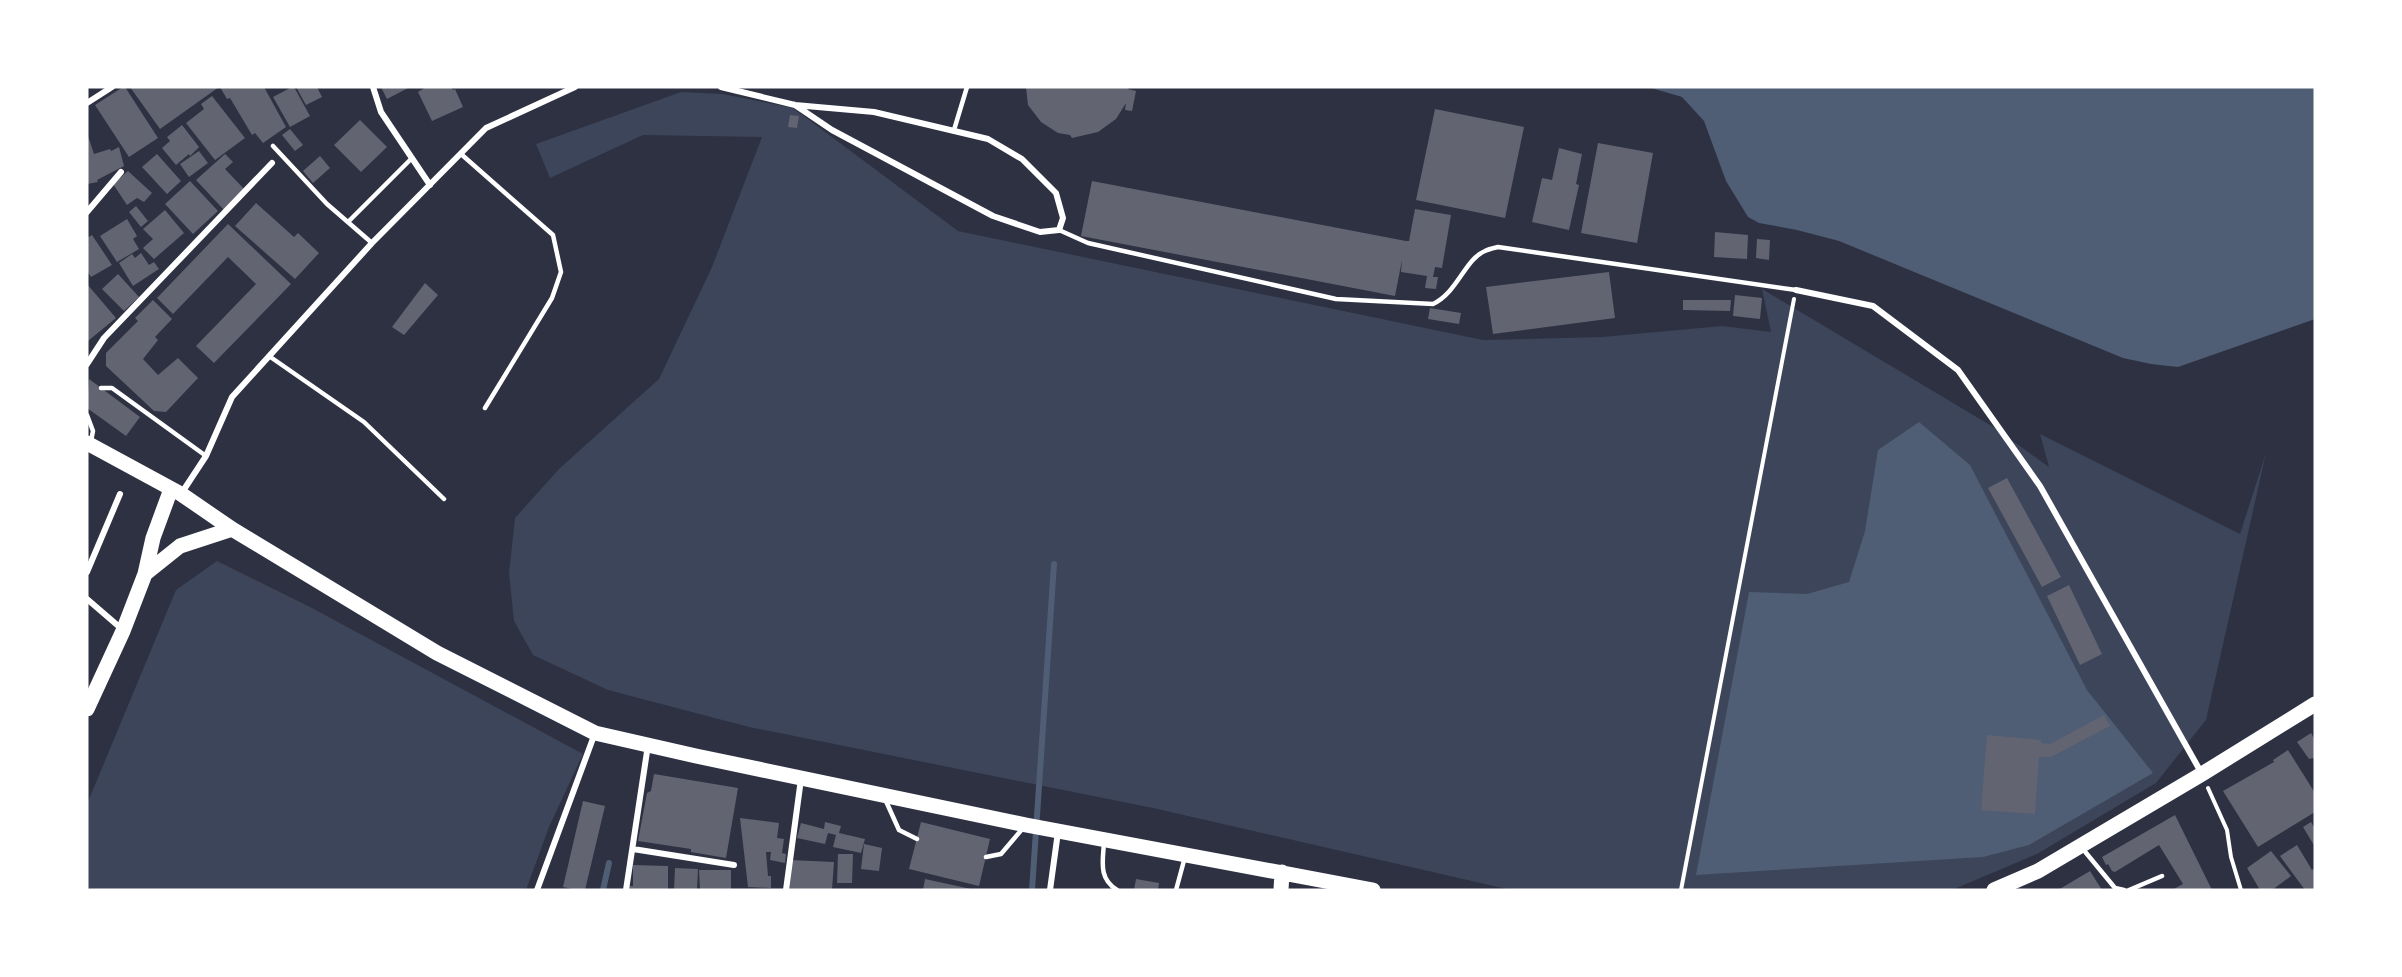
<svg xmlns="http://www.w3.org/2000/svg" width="2402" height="977" viewBox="0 0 2402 977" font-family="Helvetica,sans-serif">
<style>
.green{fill:#3c4559}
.water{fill:#4f5d75}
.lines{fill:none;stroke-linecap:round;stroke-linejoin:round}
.stream{stroke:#4f5d75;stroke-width:6}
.building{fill:#626471}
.path{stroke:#fff;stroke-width:4}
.service{stroke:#fff;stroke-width:4.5}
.minor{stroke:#fff;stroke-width:6}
.primary{stroke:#fff;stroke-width:15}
</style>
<rect width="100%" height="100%" fill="#2d3142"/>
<path class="green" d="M681,92L723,94L793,108L958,231L1483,340L1602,337L1722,326L1771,332L1762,289L1995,428L2049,467L2040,434L2240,534L2266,453L2206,720L2156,783L2037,854L1952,890H1511L1153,808L749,727L608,690L533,655L514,621L509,573L515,518L559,469L659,379L712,267L762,137L643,135L550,178L536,144Z
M217,561L312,608L583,754L549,827L526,890H97L87,888V804L176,590Z"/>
<path class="water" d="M1648,87H2315V319L2178,367L2151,364L2123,358L1839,241L1797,230L1759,223L1748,217L1726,181L1704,121L1682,97Z
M1919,422L1970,465L2087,690L2153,773L2029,845L1983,857L1696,875L1749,592L1807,594L1849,582L1865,531L1878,450Z"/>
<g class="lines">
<path class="stream" d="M603,890L609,863
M1032,890L1054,564"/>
</g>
<path class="building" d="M123,87H125L158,138L129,157L95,105Z
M130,87H219L160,129Z
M220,87H264L286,127L263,143L255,133L252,135L230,98L227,99Z
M292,87H294L310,116L290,127L273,97Z
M296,87H317L322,97L306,105Z
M381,87H410L387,99Z
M426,87H451L453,90L455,89L463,107L432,121L418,92Z
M1026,87H1129L1128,89L1136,91L1132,111L1125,110L1126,103L1116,119L1098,132L1072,138L1070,135L1058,133L1041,122L1028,105Z
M212,96L245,138L215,160L186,123L204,109L201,104Z
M1435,109L1524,127L1505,218L1416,200Z
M790,115L799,116L797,128L788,127Z
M360,120L387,147L361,172L334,145Z
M182,125L199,147L190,156L189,154L176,165L162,148L170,141L167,137Z
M290,129L303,145L295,151L282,135Z
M87,133L94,154L110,149L111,151L119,147L124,166L97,180L98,182L87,184Z
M1598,143L1653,153L1637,243L1581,233Z
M1559,148L1582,154L1576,184L1579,185L1569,230L1532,222L1542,178L1552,180Z
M199,151L208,163L189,177L180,164Z
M157,154L181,181L167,194L142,167Z
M225,154L233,162L225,169L245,190L224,210L196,180Z
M320,156L330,168L313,183L303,171Z
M128,171L152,193L144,202L137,198L127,205L113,184Z
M190,181L218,211L193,234L165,204Z
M1092,181L1406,241H1409L1415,209L1451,215L1442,268L1435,267L1433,277H1438L1436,289L1425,288L1427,276L1401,272L1402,260L1395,296L1081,236Z
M256,203L294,237L298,233L319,253L295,279L235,226Z
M136,206L148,221L141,227L129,212Z
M165,210L184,233L154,259L143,248L153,239L143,229Z
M127,219L137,236L133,239L139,249L117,262L100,236Z
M228,224L291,284L214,363L196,346L256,284L228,257L173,314L157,298Z
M1715,232L1748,235L1747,259L1714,257Z
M92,235L112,265L91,277L87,271V238Z
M1757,239L1770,240L1769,260L1756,258Z
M141,253L149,265L154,262L159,269L133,286L119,263L132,254L135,258Z
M1609,272L1615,318L1493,334L1486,287Z
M118,274L139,297L124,311L102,289Z
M425,283L438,295L404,335L392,327Z
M87,284L116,318L88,341L87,339Z
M1735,295L1762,298L1760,319L1733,316Z
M153,300L172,319L155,337L158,340L143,359L158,375L178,358L198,378L166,412L154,411L106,366V353L138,321L135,318Z
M1683,300H1731L1730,311L1683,310Z
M1430,308L1461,313L1459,324L1428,319Z
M89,379L140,417L126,436L87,408Z
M2007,478L2061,577L2042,587L1988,488Z
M2069,585L2102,654L2080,665L2047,596Z
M2104,715L2110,726L2051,757H2039L2035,814L1981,810L1987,735L2041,740V743L2050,744Z
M2311,733L2315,740V761L2313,758L2309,759L2297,742Z
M2288,750L2315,793V812L2258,847L2223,791L2274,762L2273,760Z
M654,774L738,788L726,858L691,852V849L638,841L647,793L651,791Z
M583,801L605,806L585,890H577L563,887Z
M2175,815L2212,890H2172L2183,884L2159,845L2115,872L2112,871L2108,864L2106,865L2102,857Z
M740,818L779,823L777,838L784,839L782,853L786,854L785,863L770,860L771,852H766L768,876H771V888L748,887Z
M825,822L841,826L839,833L865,839L861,853L833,847L836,835L828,833L825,844L797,838L801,823L824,829Z
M921,822L990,839L979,886L909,869Z
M2311,822L2315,829V847L2303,827Z
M864,844L882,848L879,871L861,869Z
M2297,845L2312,870L2315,868V890H2305L2280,856Z
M2271,851L2291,876L2272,890H2260L2247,868Z
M838,854H853L852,883H837Z
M790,860L834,862L832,890H789Z
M633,865L668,866V890H629V886H633Z
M675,868L698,869L697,890H674Z
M699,870H731V890H700Z
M2090,871L2102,890H2058Z
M925,879L971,889V890H923Z
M1136,879L1159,883L1158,890H1134Z"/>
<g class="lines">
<path class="path" d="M2208,788L2227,830L2231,857L2241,890
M1681,890L1794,299"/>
<path class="service" d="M954,130L967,87
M273,146L327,204L372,243
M461,154L553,235L561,272L552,298L485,408
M348,222L412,158
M1059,230L1088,243L1336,299L1433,304C1458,292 1465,259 1485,251C1489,249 1494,248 1498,247L1796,290
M269,356L364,422L444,499
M101,388H112L206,456
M87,415L93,431L91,441
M885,799L899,830L917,839
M1104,842C1103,861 1098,878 1117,890
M2082,848L2115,888L2124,890
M986,857L1001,854L1024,827
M1176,890L1185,857
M2129,890L2162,876"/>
<path class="minor" d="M373,87L381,112L430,185
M721,87L795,105L874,112L988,139L1022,159L1056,193L1063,218L1059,230L1040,232L993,216L832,130L795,105
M87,103L112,87
M87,212L121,172
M1796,290L1873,306L1958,370L2040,486L2202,774
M87,364L104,338L272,163
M181,494L206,456L232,397L372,243L486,128L575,87
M87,572L120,494
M87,599L123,630
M633,849L734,865
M537,890L595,733
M626,890L648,745
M786,890L801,779
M1050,890L1058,832"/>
<path class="primary" d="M87,443L181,494L232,529L437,653L595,733L696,756L1026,825L1373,890
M145,574L180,546L232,529
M87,709L123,631L145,574L153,538L171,489
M1281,890L1282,872
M1994,890L2038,871L2202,774L2315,704"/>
</g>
<rect width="2402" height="977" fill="none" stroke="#ffffff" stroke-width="177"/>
</svg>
